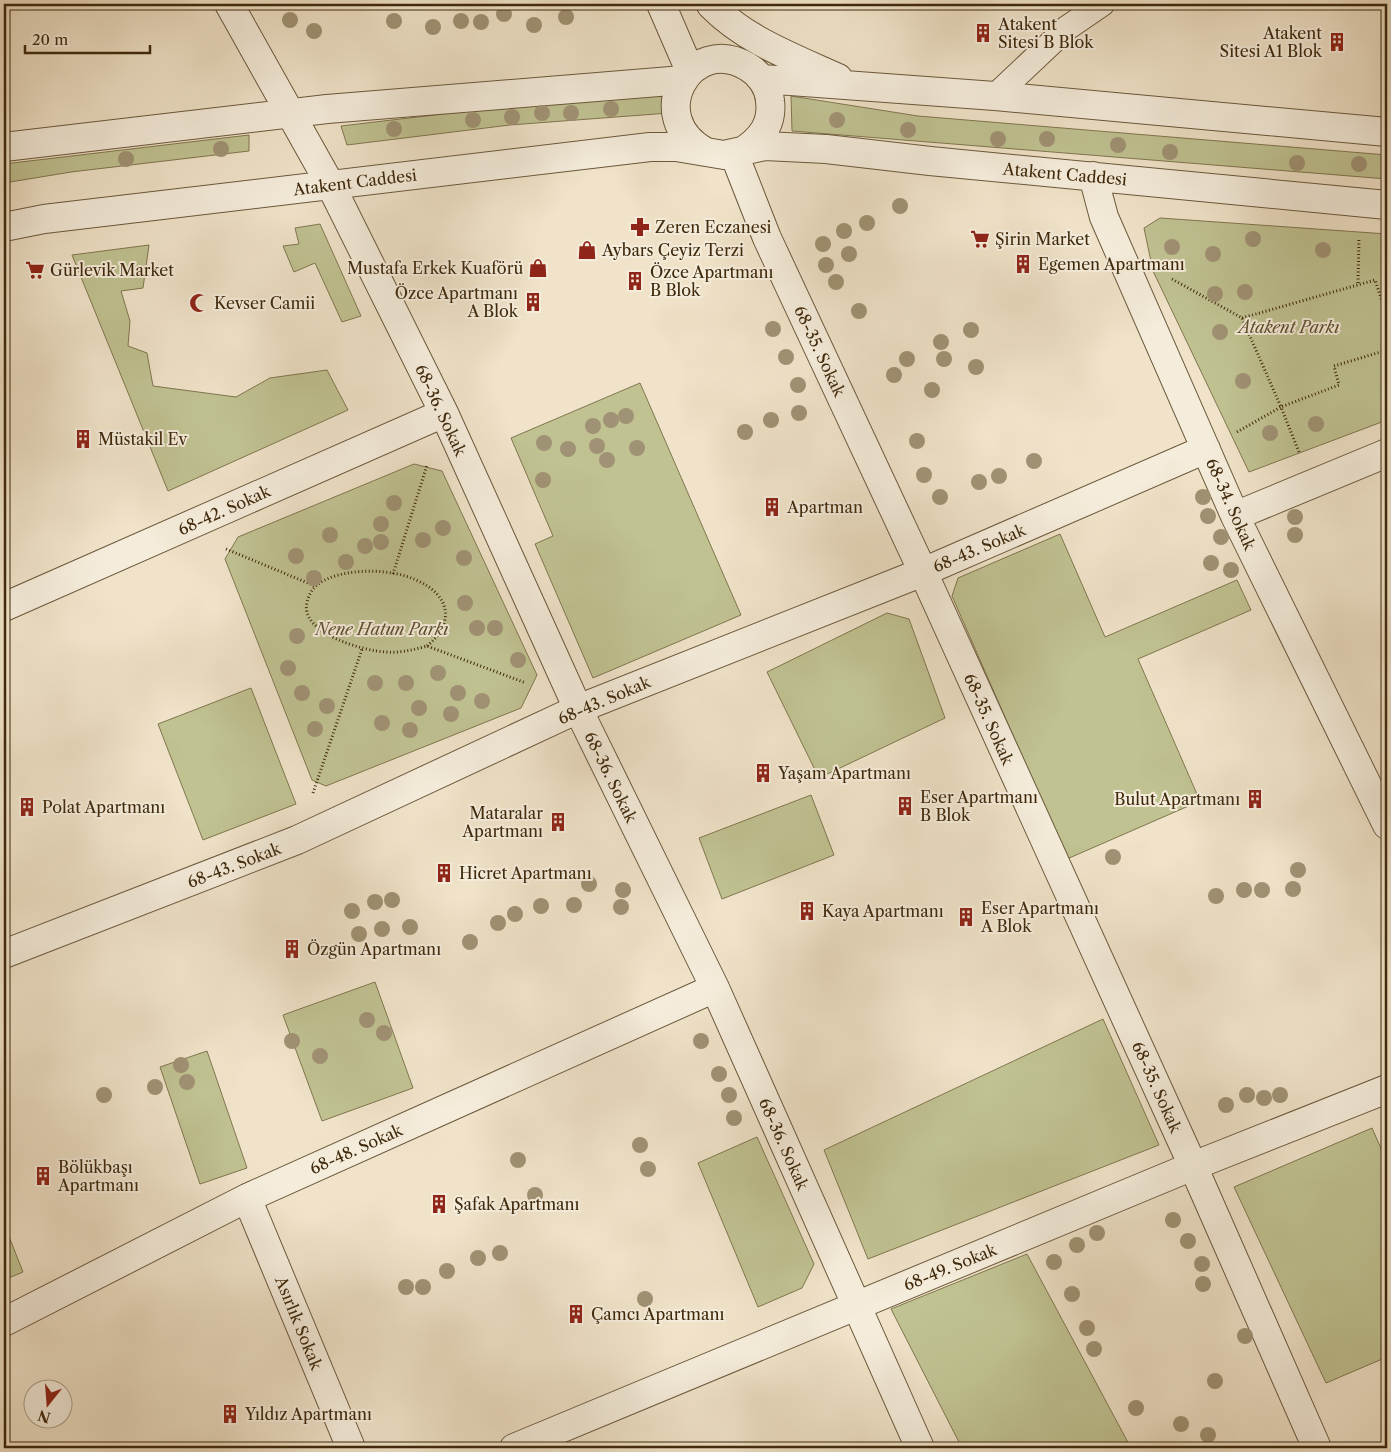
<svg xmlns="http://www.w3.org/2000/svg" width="1391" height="1452" viewBox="0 0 1391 1452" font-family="'Libre Caslon Text',serif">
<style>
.green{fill:#c0c292;stroke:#80764f}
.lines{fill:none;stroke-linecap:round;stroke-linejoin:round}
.lane-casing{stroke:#6b583b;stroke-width:26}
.street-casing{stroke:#6b583b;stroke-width:30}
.path{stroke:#3f290c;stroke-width:3;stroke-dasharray:1 2.5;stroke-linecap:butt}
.lane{stroke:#f5eddc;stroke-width:24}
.street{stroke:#f5eddc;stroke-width:28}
.tree{fill:#a09274}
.labels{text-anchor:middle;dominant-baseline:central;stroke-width:4;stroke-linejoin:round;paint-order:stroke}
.poi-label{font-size:16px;fill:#3f290c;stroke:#f5eddc;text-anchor:start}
.street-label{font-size:16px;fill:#3f290c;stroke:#f5eddc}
.park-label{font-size:16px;font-style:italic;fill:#5f4f2e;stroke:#f5eddc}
</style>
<rect width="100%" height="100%" fill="#f0e3c9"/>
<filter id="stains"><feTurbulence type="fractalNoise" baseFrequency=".004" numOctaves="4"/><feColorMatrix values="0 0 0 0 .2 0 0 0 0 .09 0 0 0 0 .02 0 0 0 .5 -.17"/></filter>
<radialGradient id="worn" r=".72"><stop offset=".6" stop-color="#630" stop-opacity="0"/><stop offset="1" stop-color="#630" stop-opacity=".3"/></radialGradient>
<path class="green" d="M664,93L669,113L510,125L347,145L341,126L511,106Z
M791,96L918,116L1387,155V179L792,131Z
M249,135V151L71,172L4,183V164Z
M1160,218L1387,234V420L1249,472L1153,271L1144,228Z
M320,224L361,316L342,322L315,263L294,272L283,246L299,244L295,228Z
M149,245L143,288L121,291L130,321L128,346L147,353L153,386L236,397L270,378L327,370L348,410L168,491L72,255Z
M640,383L741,615L593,678L535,544L553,536L511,438Z
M414,464L442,471L537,675L521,708L326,786L312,780L225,559L238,537Z
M1060,534L1105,637L1237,580L1251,610L1138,659L1200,801L1067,859L952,596L958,578Z
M887,613L909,619L945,718L819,778L767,672Z
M251,688L296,804L203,840L158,724Z
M811,795L834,855L722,899L699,838Z
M375,982L413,1088L322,1121L283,1015Z
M1103,1019L1159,1145L868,1259L824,1150Z
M207,1051L247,1168L200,1184L160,1067Z
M1372,1128L1387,1162V1357L1326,1383L1234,1187Z
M757,1137L814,1264L802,1288L758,1307L698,1163Z
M4,1224L23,1272L4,1280Z
M1027,1254L1131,1448H962L891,1309Z"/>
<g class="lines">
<g class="lane-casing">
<path id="lane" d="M995,96L1067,28L1102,4"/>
</g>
<g class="street-casing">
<path id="street" d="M229,4L331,186L444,413L578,709L715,988L920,1448
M661,4L690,71
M711,5C745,40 794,58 838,78
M762,79L995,96L1387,132
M4,147L327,109L683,80
M706,152C642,118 691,32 748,67C760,74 769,87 770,101C773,124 761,139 743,151
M734,154L767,238L923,572L1193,1166L1317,1448
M1093,176L1104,217L1235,516L1387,825
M4,227L44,219L650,147H676L724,155L765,146L826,149L930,161L1387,205
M1235,516L1387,453
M4,607L444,413
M4,954L297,840L578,709L923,572L1206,449
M247,1198L351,1448
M4,1322L247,1198L715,988
M514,1448L1193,1166L1387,1089"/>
</g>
<path class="path" d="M1172,279L1242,318L1281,407L1339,385L1334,366L1384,351L1387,352
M1358,283L1359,238
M1382,301L1387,318
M1242,318L1375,280L1382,301L1387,299
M1237,432L1281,407L1299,452
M226,549L315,586
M393,574L427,465
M427,646C455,623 451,595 416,580C393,569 351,568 327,579C316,584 309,591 307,603C300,633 363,651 386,652C400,653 413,650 427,646L526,683
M313,793L362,649"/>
<use href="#lane" class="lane"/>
<use href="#street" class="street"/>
</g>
<g class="tree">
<circle cx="504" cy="14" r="8"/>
<circle cx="566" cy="17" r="8"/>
<circle cx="290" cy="20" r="8"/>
<circle cx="394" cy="21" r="8"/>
<circle cx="461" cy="21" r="8"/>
<circle cx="481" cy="22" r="8"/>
<circle cx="534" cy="25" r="8"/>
<circle cx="433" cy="27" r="8"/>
<circle cx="314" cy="31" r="8"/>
<circle cx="611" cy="109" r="8"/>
<circle cx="542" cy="113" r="8"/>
<circle cx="571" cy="113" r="8"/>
<circle cx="512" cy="117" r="8"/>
<circle cx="473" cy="120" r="8"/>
<circle cx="837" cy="120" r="8"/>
<circle cx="394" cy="129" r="8"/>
<circle cx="908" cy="130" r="8"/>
<circle cx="998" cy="139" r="8"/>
<circle cx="1047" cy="139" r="8"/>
<circle cx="1118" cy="145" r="8"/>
<circle cx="221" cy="149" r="8"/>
<circle cx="1170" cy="152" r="8"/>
<circle cx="126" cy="159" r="8"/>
<circle cx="1297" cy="163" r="8"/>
<circle cx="1359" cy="164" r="8"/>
<circle cx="900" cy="206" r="8"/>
<circle cx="867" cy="223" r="8"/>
<circle cx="844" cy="231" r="8"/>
<circle cx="1253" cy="239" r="8"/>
<circle cx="823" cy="244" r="8"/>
<circle cx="1172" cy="247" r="8"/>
<circle cx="1323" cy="250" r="8"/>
<circle cx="849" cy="254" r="8"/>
<circle cx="1213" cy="254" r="8"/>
<circle cx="826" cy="265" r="8"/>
<circle cx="836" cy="282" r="8"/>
<circle cx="1245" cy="292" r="8"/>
<circle cx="1215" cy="294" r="8"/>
<circle cx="859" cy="311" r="8"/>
<circle cx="773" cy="329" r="8"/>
<circle cx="971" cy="330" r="8"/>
<circle cx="1220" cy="332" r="8"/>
<circle cx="941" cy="342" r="8"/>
<circle cx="786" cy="357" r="8"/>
<circle cx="907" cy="359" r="8"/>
<circle cx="944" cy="359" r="8"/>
<circle cx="976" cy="367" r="8"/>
<circle cx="894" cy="375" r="8"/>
<circle cx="1243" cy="381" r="8"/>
<circle cx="798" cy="385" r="8"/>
<circle cx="932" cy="390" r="8"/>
<circle cx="799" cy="413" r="8"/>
<circle cx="626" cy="416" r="8"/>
<circle cx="611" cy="420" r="8"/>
<circle cx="771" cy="420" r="8"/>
<circle cx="1316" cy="424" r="8"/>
<circle cx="593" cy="426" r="8"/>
<circle cx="745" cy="432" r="8"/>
<circle cx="1270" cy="433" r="8"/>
<circle cx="917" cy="441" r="8"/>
<circle cx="544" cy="443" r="8"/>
<circle cx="597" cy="446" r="8"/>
<circle cx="637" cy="448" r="8"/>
<circle cx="568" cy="449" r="8"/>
<circle cx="607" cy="460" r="8"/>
<circle cx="1034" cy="461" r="8"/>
<circle cx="924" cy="475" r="8"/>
<circle cx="999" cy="476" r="8"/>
<circle cx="543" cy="480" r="8"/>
<circle cx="979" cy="482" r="8"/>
<circle cx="940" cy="497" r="8"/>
<circle cx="1203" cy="497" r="8"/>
<circle cx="394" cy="503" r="8"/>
<circle cx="1208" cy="516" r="8"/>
<circle cx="1295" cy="517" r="8"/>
<circle cx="381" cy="524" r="8"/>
<circle cx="443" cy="528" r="8"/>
<circle cx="330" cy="535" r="8"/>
<circle cx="1295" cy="535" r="8"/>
<circle cx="1221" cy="537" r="8"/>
<circle cx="423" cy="540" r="8"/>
<circle cx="381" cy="542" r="8"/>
<circle cx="365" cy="546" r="8"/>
<circle cx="296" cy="556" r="8"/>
<circle cx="464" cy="558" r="8"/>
<circle cx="346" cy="562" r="8"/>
<circle cx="1211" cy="563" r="8"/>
<circle cx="1231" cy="570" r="8"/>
<circle cx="314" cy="578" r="8"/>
<circle cx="465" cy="603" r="8"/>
<circle cx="477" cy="628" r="8"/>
<circle cx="495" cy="628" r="8"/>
<circle cx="297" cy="636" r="8"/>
<circle cx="518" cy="660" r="8"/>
<circle cx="288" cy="668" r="8"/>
<circle cx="438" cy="673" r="8"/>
<circle cx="375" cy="683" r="8"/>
<circle cx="406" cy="683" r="8"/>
<circle cx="302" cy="693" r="8"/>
<circle cx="458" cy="693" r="8"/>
<circle cx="482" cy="701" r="8"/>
<circle cx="327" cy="706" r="8"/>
<circle cx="419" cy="708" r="8"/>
<circle cx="451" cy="714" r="8"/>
<circle cx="382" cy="723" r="8"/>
<circle cx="315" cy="729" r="8"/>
<circle cx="410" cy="730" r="8"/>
<circle cx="1113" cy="857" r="8"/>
<circle cx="1298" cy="870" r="8"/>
<circle cx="589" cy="884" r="8"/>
<circle cx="1293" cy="889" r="8"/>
<circle cx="623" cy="890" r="8"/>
<circle cx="1244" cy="890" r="8"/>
<circle cx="1262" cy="890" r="8"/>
<circle cx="1216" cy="896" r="8"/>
<circle cx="392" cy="900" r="8"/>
<circle cx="375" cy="902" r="8"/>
<circle cx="574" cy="905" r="8"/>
<circle cx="541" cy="906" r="8"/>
<circle cx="621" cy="907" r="8"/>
<circle cx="352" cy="911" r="8"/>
<circle cx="515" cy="914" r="8"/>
<circle cx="498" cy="923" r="8"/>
<circle cx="410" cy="927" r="8"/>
<circle cx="382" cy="929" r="8"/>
<circle cx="359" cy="934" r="8"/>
<circle cx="470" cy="942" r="8"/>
<circle cx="367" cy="1020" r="8"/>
<circle cx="384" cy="1033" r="8"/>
<circle cx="292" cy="1041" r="8"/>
<circle cx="701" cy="1041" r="8"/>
<circle cx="320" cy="1056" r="8"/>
<circle cx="181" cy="1065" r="8"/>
<circle cx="719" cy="1074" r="8"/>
<circle cx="187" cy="1082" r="8"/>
<circle cx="155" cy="1087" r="8"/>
<circle cx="104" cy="1095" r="8"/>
<circle cx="729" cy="1095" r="8"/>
<circle cx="1247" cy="1095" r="8"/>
<circle cx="1280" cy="1095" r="8"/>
<circle cx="1264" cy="1098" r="8"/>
<circle cx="1226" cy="1105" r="8"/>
<circle cx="734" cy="1118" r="8"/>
<circle cx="640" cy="1145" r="8"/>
<circle cx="518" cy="1160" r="8"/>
<circle cx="648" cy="1169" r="8"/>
<circle cx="535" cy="1195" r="8"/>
<circle cx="1173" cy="1220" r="8"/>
<circle cx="1097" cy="1233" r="8"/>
<circle cx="1188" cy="1241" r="8"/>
<circle cx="1077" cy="1245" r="8"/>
<circle cx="500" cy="1253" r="8"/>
<circle cx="478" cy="1258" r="8"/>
<circle cx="1054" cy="1262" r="8"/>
<circle cx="1202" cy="1264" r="8"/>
<circle cx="447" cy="1271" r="8"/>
<circle cx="1203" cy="1284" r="8"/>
<circle cx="406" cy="1287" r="8"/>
<circle cx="423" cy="1287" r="8"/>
<circle cx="1072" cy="1294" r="8"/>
<circle cx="645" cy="1299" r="8"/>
<circle cx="1087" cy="1328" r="8"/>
<circle cx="1245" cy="1336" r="8"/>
<circle cx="1094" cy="1349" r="8"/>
<circle cx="1215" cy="1381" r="8"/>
<circle cx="1136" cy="1408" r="8"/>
<circle cx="1181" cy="1424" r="8"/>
<circle cx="1208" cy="1435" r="8"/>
</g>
<defs>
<g id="building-bare" transform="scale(1.5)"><path d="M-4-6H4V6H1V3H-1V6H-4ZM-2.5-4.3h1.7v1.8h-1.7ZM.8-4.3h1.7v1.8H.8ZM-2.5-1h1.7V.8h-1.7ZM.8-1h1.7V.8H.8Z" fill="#8f2418" stroke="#f5eddc" stroke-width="2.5" paint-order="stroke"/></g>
<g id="pharmacy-bare" transform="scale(1.5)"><path d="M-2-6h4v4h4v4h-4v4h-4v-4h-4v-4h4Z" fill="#8f2418" stroke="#f5eddc" stroke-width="2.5" paint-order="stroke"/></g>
<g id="supermarket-bare" transform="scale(1.5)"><path d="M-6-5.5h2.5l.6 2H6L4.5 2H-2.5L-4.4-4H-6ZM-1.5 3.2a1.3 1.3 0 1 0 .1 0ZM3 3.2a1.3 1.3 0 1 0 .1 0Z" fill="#8f2418" stroke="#f5eddc" stroke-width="2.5" paint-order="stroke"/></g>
<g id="shop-bare" transform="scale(1.5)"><path d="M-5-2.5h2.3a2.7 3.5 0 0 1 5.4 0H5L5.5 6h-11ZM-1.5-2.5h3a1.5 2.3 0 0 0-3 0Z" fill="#8f2418" stroke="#f5eddc" stroke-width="2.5" paint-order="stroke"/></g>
<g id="mosque-bare" transform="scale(1.5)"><path d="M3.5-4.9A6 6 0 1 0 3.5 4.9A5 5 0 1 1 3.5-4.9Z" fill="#8f2418" stroke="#f5eddc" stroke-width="2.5" paint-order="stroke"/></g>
</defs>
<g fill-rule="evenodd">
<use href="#building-bare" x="983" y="33"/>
<use href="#building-bare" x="1337" y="42"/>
<use href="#pharmacy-bare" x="640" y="227"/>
<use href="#supermarket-bare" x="980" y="239"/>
<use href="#shop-bare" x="587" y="250"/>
<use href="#building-bare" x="1023" y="264"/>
<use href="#shop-bare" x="538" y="268"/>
<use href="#supermarket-bare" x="35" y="270"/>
<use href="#building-bare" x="635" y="281"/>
<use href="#building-bare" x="533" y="302"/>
<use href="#mosque-bare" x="199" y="303"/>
<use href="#building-bare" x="83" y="439"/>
<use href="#building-bare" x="772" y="507"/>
<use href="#building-bare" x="763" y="773"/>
<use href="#building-bare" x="1255" y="799"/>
<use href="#building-bare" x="905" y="806"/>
<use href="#building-bare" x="27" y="807"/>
<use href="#building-bare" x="558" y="822"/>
<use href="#building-bare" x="444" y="873"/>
<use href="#building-bare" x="807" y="911"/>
<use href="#building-bare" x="966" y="917"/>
<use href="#building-bare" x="292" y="949"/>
<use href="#building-bare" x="43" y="1176"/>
<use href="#building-bare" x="439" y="1204"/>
<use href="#building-bare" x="576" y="1314"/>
<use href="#building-bare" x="230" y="1414"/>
</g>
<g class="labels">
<g class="poi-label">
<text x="998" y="24">Atakent<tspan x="998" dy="18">Sitesi B Blok</tspan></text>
<text x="1322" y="33" text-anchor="end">Atakent<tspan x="1322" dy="18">Sitesi A1 Blok</tspan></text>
<text x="655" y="227">Zeren Eczanesi</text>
<text x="995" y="239">Şirin Market</text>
<text x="602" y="250">Aybars Çeyiz Terzi</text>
<text x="1038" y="264">Egemen Apartmanı</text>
<text x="523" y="268" text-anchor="end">Mustafa Erkek Kuaförü</text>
<text x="50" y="270">Gürlevik Market</text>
<text x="650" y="272">Özce Apartmanı<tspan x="650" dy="18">B Blok</tspan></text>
<text x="518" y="293" text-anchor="end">Özce Apartmanı<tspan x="518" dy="18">A Blok</tspan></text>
<text x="214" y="303">Kevser Camii</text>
<text x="98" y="439">Müstakil Ev</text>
<text x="787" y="507">Apartman</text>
<text x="778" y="773">Yaşam Apartmanı</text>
<text x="920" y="797">Eser Apartmanı<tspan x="920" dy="18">B Blok</tspan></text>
<text x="1240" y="799" text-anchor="end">Bulut Apartmanı</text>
<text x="42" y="807">Polat Apartmanı</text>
<text x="543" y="813" text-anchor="end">Mataralar<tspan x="543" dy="18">Apartmanı</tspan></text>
<text x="459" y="873">Hicret Apartmanı</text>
<text x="981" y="908">Eser Apartmanı<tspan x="981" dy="18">A Blok</tspan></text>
<text x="822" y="911">Kaya Apartmanı</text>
<text x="307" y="949">Özgün Apartmanı</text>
<text x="58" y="1167">Bölükbaşı<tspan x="58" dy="18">Apartmanı</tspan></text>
<text x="454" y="1204">Şafak Apartmanı</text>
<text x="591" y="1314">Çamcı Apartmanı</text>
<text x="245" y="1414">Yıldız Apartmanı</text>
</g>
<g class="street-label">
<text transform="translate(1065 174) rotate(5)">Atakent Caddesi</text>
<text transform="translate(355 182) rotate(-7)">Atakent Caddesi</text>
<text transform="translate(820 351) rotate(65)">68-35. Sokak</text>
<text transform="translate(441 410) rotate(65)">68-36. Sokak</text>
<text transform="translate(1231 504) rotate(66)">68-34. Sokak</text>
<text transform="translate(224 510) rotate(-24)">68-42. Sokak</text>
<text transform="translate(979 548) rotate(-23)">68-43. Sokak</text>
<text transform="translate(604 700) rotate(-23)">68-43. Sokak</text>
<text transform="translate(989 719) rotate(66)">68-35. Sokak</text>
<text transform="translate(611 777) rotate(64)">68-36. Sokak</text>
<text transform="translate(234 865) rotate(-21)">68-43. Sokak</text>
<text transform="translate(1157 1087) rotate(66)">68-35. Sokak</text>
<text transform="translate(784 1144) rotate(66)">68-36. Sokak</text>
<text transform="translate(356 1149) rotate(-24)">68-48. Sokak</text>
<text transform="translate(950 1267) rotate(-22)">68-49. Sokak</text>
<text transform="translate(299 1323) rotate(68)">Asırlık Sokak</text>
</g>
<g class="park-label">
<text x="1289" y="327">Atakent Parkı</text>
<text x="382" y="629">Nene Hatun Parkı</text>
</g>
</g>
<rect width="1391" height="1452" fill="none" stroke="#f0e3c9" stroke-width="20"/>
<rect x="5" y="5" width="1381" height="1442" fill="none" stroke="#3f290c" stroke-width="2.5"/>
<rect x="10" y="10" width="1371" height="1432" fill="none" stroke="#3f290c"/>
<g transform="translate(48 1404) rotate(197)"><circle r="24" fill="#f5eddc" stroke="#ac9f89"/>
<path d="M0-4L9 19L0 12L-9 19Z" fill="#8f2418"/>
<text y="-8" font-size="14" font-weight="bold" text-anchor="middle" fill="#3f290c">N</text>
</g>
<path d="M25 45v8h125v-8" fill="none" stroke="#3f290c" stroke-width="2.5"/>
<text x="32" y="45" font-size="15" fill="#3f290c" stroke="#f5eddc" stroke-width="4" paint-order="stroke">20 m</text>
<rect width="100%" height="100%" filter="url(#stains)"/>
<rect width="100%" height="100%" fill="url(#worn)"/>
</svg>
